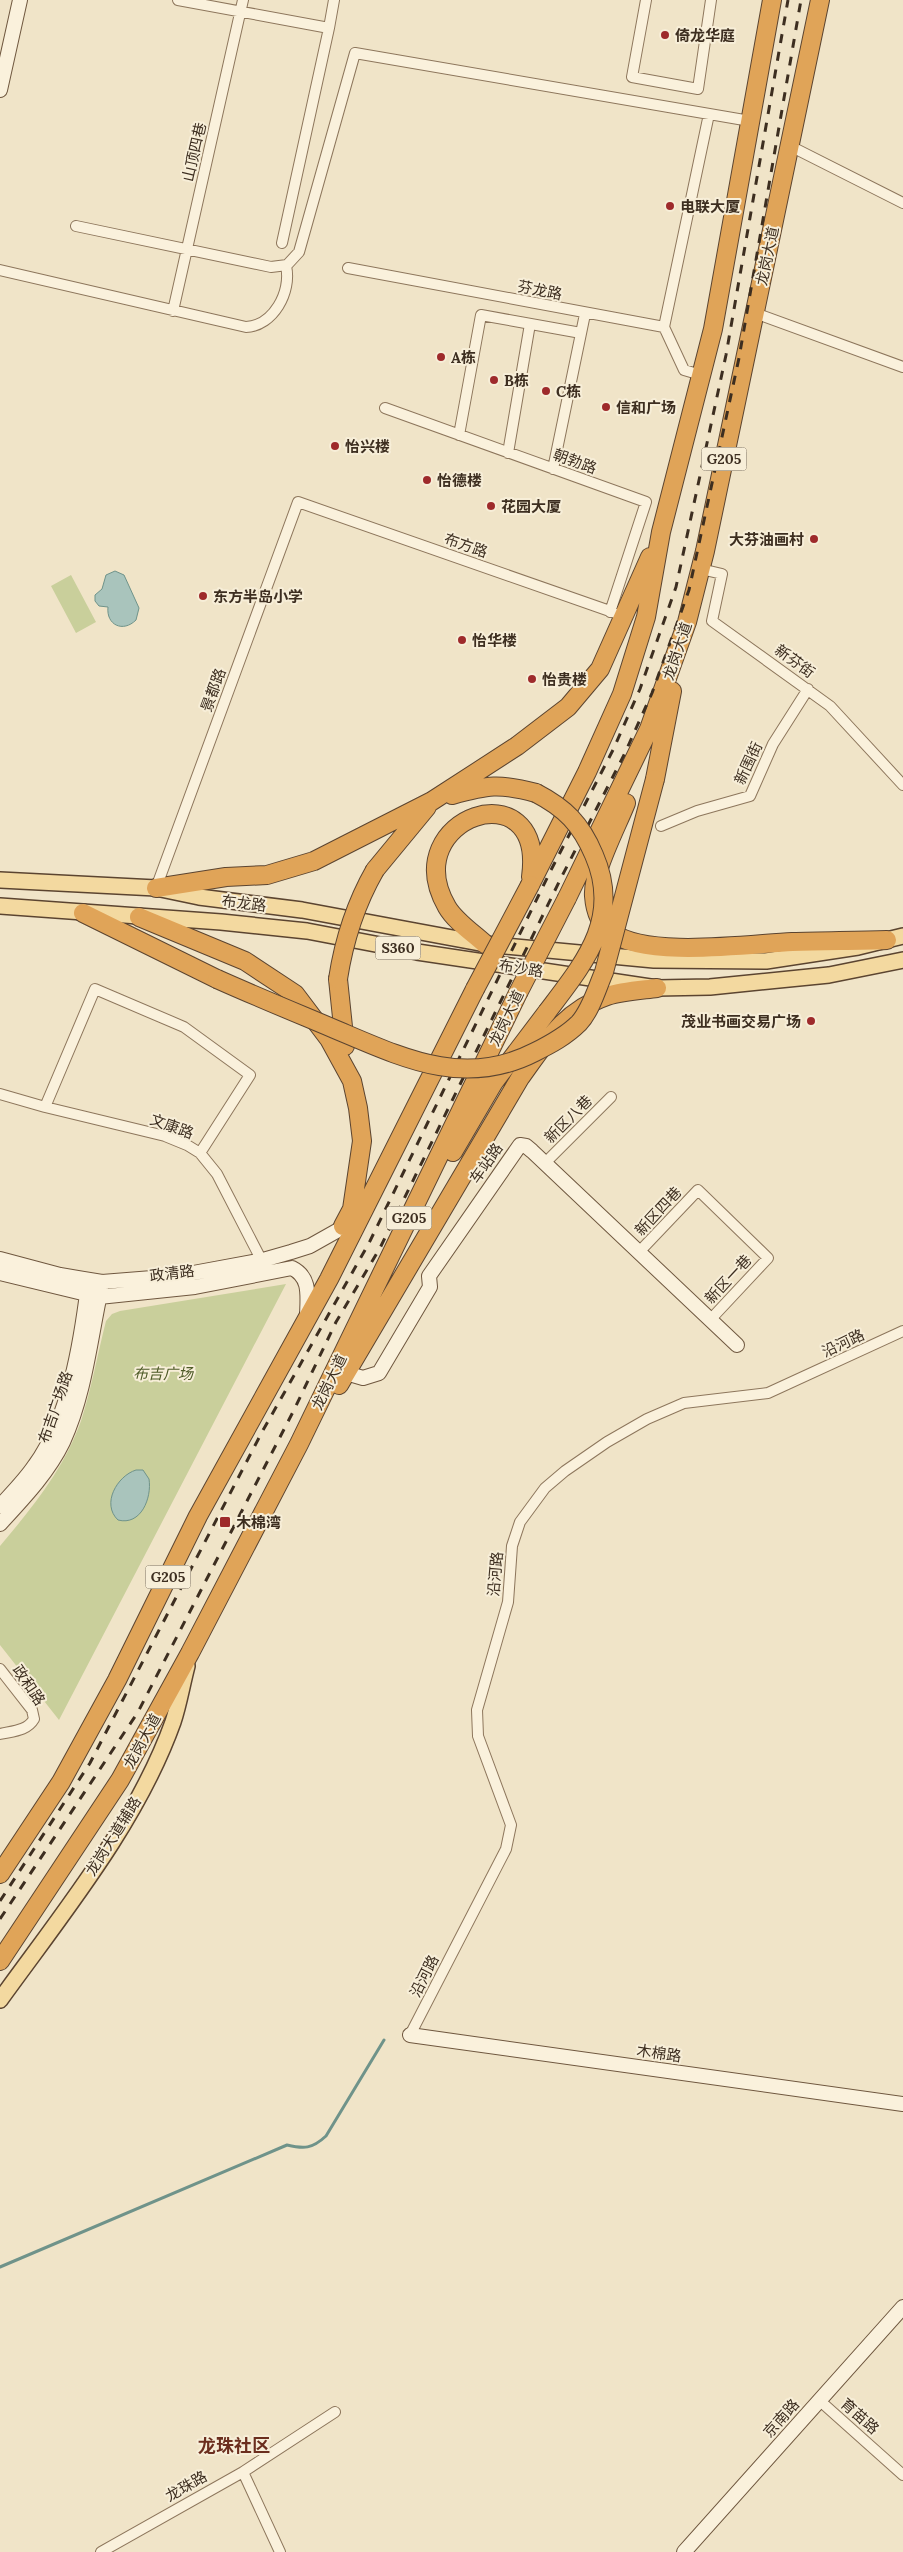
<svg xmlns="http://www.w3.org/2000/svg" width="903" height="2552" viewBox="0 0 903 2552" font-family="Lora,'Noto Sans SC',serif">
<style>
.green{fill:#c9cf9b}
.water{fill:#a9c4bc;stroke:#6f938a}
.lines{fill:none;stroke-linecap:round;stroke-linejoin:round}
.stream{stroke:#6f938a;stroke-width:3}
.street-casing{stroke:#8d765c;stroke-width:12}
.secondary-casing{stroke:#6f573f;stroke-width:16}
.primary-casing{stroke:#5b4430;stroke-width:18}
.highway-casing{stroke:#5b4430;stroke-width:20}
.street{stroke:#faf1dc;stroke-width:10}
.secondary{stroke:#faf1dc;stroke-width:14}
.primary{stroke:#f3d9a0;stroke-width:15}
.highway{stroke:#e0a458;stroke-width:18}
.rail{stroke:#3d2e20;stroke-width:3;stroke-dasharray:9 9;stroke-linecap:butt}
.highway-bridge-casing{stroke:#5b4430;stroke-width:20;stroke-linecap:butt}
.highway-bridge{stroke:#e0a458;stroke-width:18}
.poi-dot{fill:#9e2a2b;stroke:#f7eed8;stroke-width:2}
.labels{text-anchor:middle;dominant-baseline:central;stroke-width:4;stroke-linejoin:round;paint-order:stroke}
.shield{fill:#f7eed8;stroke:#756857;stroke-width:1}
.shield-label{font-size:14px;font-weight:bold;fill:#3d2e20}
.poi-label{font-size:15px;font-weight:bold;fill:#3d2e20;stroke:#f7eed8;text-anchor:start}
.street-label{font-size:15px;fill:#3d2e20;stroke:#f7eed8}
.park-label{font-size:15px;font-style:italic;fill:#4d5a26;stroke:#f7eed8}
.quarter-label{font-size:18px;font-weight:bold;fill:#6b2e1e;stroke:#f7eed8}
</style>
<rect width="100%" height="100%" fill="#f0e4c8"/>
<path class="green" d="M71,575L96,622L76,633L51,586Z
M286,1284L59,1720L0,1645V1546C32,1508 64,1469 81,1421C91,1391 98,1352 106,1321L112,1314L120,1311Z"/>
<path class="water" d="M115,571L124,575L139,608L136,620C123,633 106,625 108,607L99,606L95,601V595L102,589L106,575Z
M136,1470H143L149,1479C152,1498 141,1526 118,1520C101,1504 117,1476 136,1470Z"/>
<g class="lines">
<path class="stream" d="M0,2267L287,2145C304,2149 312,2149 326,2136L384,2040"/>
<g class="street-casing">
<path id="street" d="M178,0L329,28L282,243
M646,0L632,77L698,89L711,0
M329,28L334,0
M790,146L903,203
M76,226L271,267L287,265L299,252L355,53L750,121
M348,268L664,327L684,370L701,375
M0,270L246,327C273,326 292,292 286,266
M173,311L243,0
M755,313L903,367
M664,327L709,114
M385,408L646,502L610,612
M459,435L481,315L581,333
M508,453L530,324
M553,469L585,314
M701,569L722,574L712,621L830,706L903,785
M661,826L697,811L750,796L773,744L808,689
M156,888L298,502L624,616
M0,1094L45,1107L165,1136L187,1145L200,1153L217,1174L264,1265
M45,1107L95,989L184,1027L250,1075L200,1153
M545,1163L611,1097
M639,1252L698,1190L768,1258L710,1320
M0,1669L32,1710L34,1719C27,1731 13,1731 0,1734
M410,2035L506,1849L511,1825L478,1736L477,1710L508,1602L512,1546L520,1522L545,1488L565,1471L607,1442L647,1419L684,1403L768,1393L903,1331
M819,2400L903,2475
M243,2472L280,2552
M101,2552L243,2472L335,2412"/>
</g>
<g class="secondary-casing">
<path id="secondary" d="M0,90L20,0
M0,1259L60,1275L102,1282L177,1276L263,1260L291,1252L310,1246L342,1228
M0,1273L99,1297L195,1287L292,1268C312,1278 307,1298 307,1318
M346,1373L363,1378L379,1373L430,1287L429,1276L520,1145L526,1146L532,1151L737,1345
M0,1506C12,1493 25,1480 35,1465C69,1418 81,1342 88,1286
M0,1524C23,1499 48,1473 63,1442C85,1394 90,1340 101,1289
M410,2035L903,2104
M684,2552L903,2307"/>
</g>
<g class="primary-casing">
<path id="primary" d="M0,880L156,888L199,897L302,910L485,944L654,960L766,961L858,947L903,936
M0,906L221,922L307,931L417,952L657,988L710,987L829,975L903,960
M0,2000C62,1914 137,1823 173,1722C179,1704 182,1685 187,1666"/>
</g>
<g class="highway-casing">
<path id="highway" d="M655,779L672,691
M452,795C488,785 499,783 536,793
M626,803C617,826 592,873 594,896C595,910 600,924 611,932C646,959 749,944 792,942C823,941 855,941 887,940
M375,870L427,807
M530,885L587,772L622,694L646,617L661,532L713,329L772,0
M156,888L226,877L267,875L314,861L432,801L517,746L568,707L600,669L650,557
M567,898L649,729L687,622L705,551L820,0
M83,913L217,979
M139,917L245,961L295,994L329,1039L352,1081L358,1108L362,1141L352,1209L343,1226
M485,944C473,933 455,921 447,907C395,817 546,767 531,877
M338,979L345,1046
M453,1152L494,1082L547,1012
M339,1385L520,1078C546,1042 564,1011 607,996C622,991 641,990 657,988
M0,1874L61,1782L117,1680L198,1516L329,1279L475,989
M0,1961L120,1780L190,1653L299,1444L518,993"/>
</g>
<use href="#street" class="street"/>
<use href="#secondary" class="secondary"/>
<use href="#primary" class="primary"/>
<use href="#highway" class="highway"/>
<path class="rail" d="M0,1901L90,1763L262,1432L369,1243L550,872L613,750L640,689L676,587L726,355L788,0
M0,1919L138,1712L294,1410L336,1322L380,1248L561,878L624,755L652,693L689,590L739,358L801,0"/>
<g class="highway-bridge-casing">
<path id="highway-bridge" d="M536,793C565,808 581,824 594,855C622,919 584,963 547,1012
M217,979C255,996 294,1012 332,1028C401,1057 463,1089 535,1052C551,1044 566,1036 579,1023C591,1010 597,988 604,972L655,779
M338,979C344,940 355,905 375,870
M475,989L530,885
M518,993L567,898"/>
</g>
<use href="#highway-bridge" class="highway-bridge"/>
</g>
<g class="poi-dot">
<circle cx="665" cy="35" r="5"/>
<circle cx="670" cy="206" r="5"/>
<circle cx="441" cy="357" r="5"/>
<circle cx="494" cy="380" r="5"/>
<circle cx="546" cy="391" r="5"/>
<circle cx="606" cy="407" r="5"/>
<circle cx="335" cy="446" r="5"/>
<circle cx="427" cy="480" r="5"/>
<circle cx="491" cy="506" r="5"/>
<circle cx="814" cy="539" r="5"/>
<circle cx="203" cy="596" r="5"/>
<circle cx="462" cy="640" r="5"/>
<circle cx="532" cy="679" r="5"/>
<circle cx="811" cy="1021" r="5"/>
<rect x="219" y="1516" width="12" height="12" rx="2.5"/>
</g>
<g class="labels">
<g class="shield">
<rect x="701.5" y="447.5" width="45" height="23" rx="4"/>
<rect x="375.5" y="936.5" width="45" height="23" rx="4"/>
<rect x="386.5" y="1206.5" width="45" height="23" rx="4"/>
<rect x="145.5" y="1565.5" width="45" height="23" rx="4"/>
</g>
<g class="shield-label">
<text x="724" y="459">G205</text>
<text x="398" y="948">S360</text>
<text x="409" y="1218">G205</text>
<text x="168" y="1577">G205</text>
</g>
<g class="poi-label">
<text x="675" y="35">倚龙华庭</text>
<text x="680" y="206">电联大厦</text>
<text x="451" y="357">A栋</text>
<text x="504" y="380">B栋</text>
<text x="556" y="391">C栋</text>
<text x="616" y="407">信和广场</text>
<text x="345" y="446">怡兴楼</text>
<text x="437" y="480">怡德楼</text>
<text x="501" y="506">花园大厦</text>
<text x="804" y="539" text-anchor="end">大芬油画村</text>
<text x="213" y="596">东方半岛小学</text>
<text x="472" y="640">怡华楼</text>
<text x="542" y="679">怡贵楼</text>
<text x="801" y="1021" text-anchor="end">茂业书画交易广场</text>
<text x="236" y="1522">木棉湾</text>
</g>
<g class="street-label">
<text transform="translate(194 152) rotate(-77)">山顶四巷</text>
<text transform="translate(767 256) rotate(-78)">龙岗大道</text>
<text transform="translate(540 290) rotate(11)">芬龙路</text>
<text transform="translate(575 461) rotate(20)">朝勃路</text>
<text transform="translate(466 545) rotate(19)">布方路</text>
<text transform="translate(677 651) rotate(-71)">龙岗大道</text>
<text transform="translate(795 661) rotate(36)">新芬街</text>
<text transform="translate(213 690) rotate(-70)">景都路</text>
<text transform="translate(748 763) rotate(-65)">新围街</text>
<text transform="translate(244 903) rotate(7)">布龙路</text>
<text transform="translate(521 968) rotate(9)">布沙路</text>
<text transform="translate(506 1018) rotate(-64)">龙岗大道</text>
<text transform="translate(568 1119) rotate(-45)">新区八巷</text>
<text transform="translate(172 1126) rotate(20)">文康路</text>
<text transform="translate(486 1163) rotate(-55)">车站路</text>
<text transform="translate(658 1211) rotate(-47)">新区四巷</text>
<text transform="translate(172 1273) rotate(-7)">政清路</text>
<text transform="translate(728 1279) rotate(-47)">新区一巷</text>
<text transform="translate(843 1343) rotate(-25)">沿河路</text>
<text transform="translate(329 1382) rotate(-64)">龙岗大道</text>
<text transform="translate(55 1407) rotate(-71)">布吉广场路</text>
<text transform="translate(495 1574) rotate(-85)">沿河路</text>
<text transform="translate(29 1685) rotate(56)">政和路</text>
<text transform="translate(142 1741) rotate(-61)">龙岗大道</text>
<text transform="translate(113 1836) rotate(-58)">龙岗大道辅路</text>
<text transform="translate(424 1976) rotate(-63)">沿河路</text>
<text transform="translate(659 2053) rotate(8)">木棉路</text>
<text transform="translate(860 2416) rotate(42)">育苗路</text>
<text transform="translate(781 2418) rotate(-48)">京南路</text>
<text transform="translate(186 2486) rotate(-30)">龙珠路</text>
</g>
<g class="park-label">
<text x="163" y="1373">布吉广场</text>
</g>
<g class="quarter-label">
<text x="234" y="2445">龙珠社区</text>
</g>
</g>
</svg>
